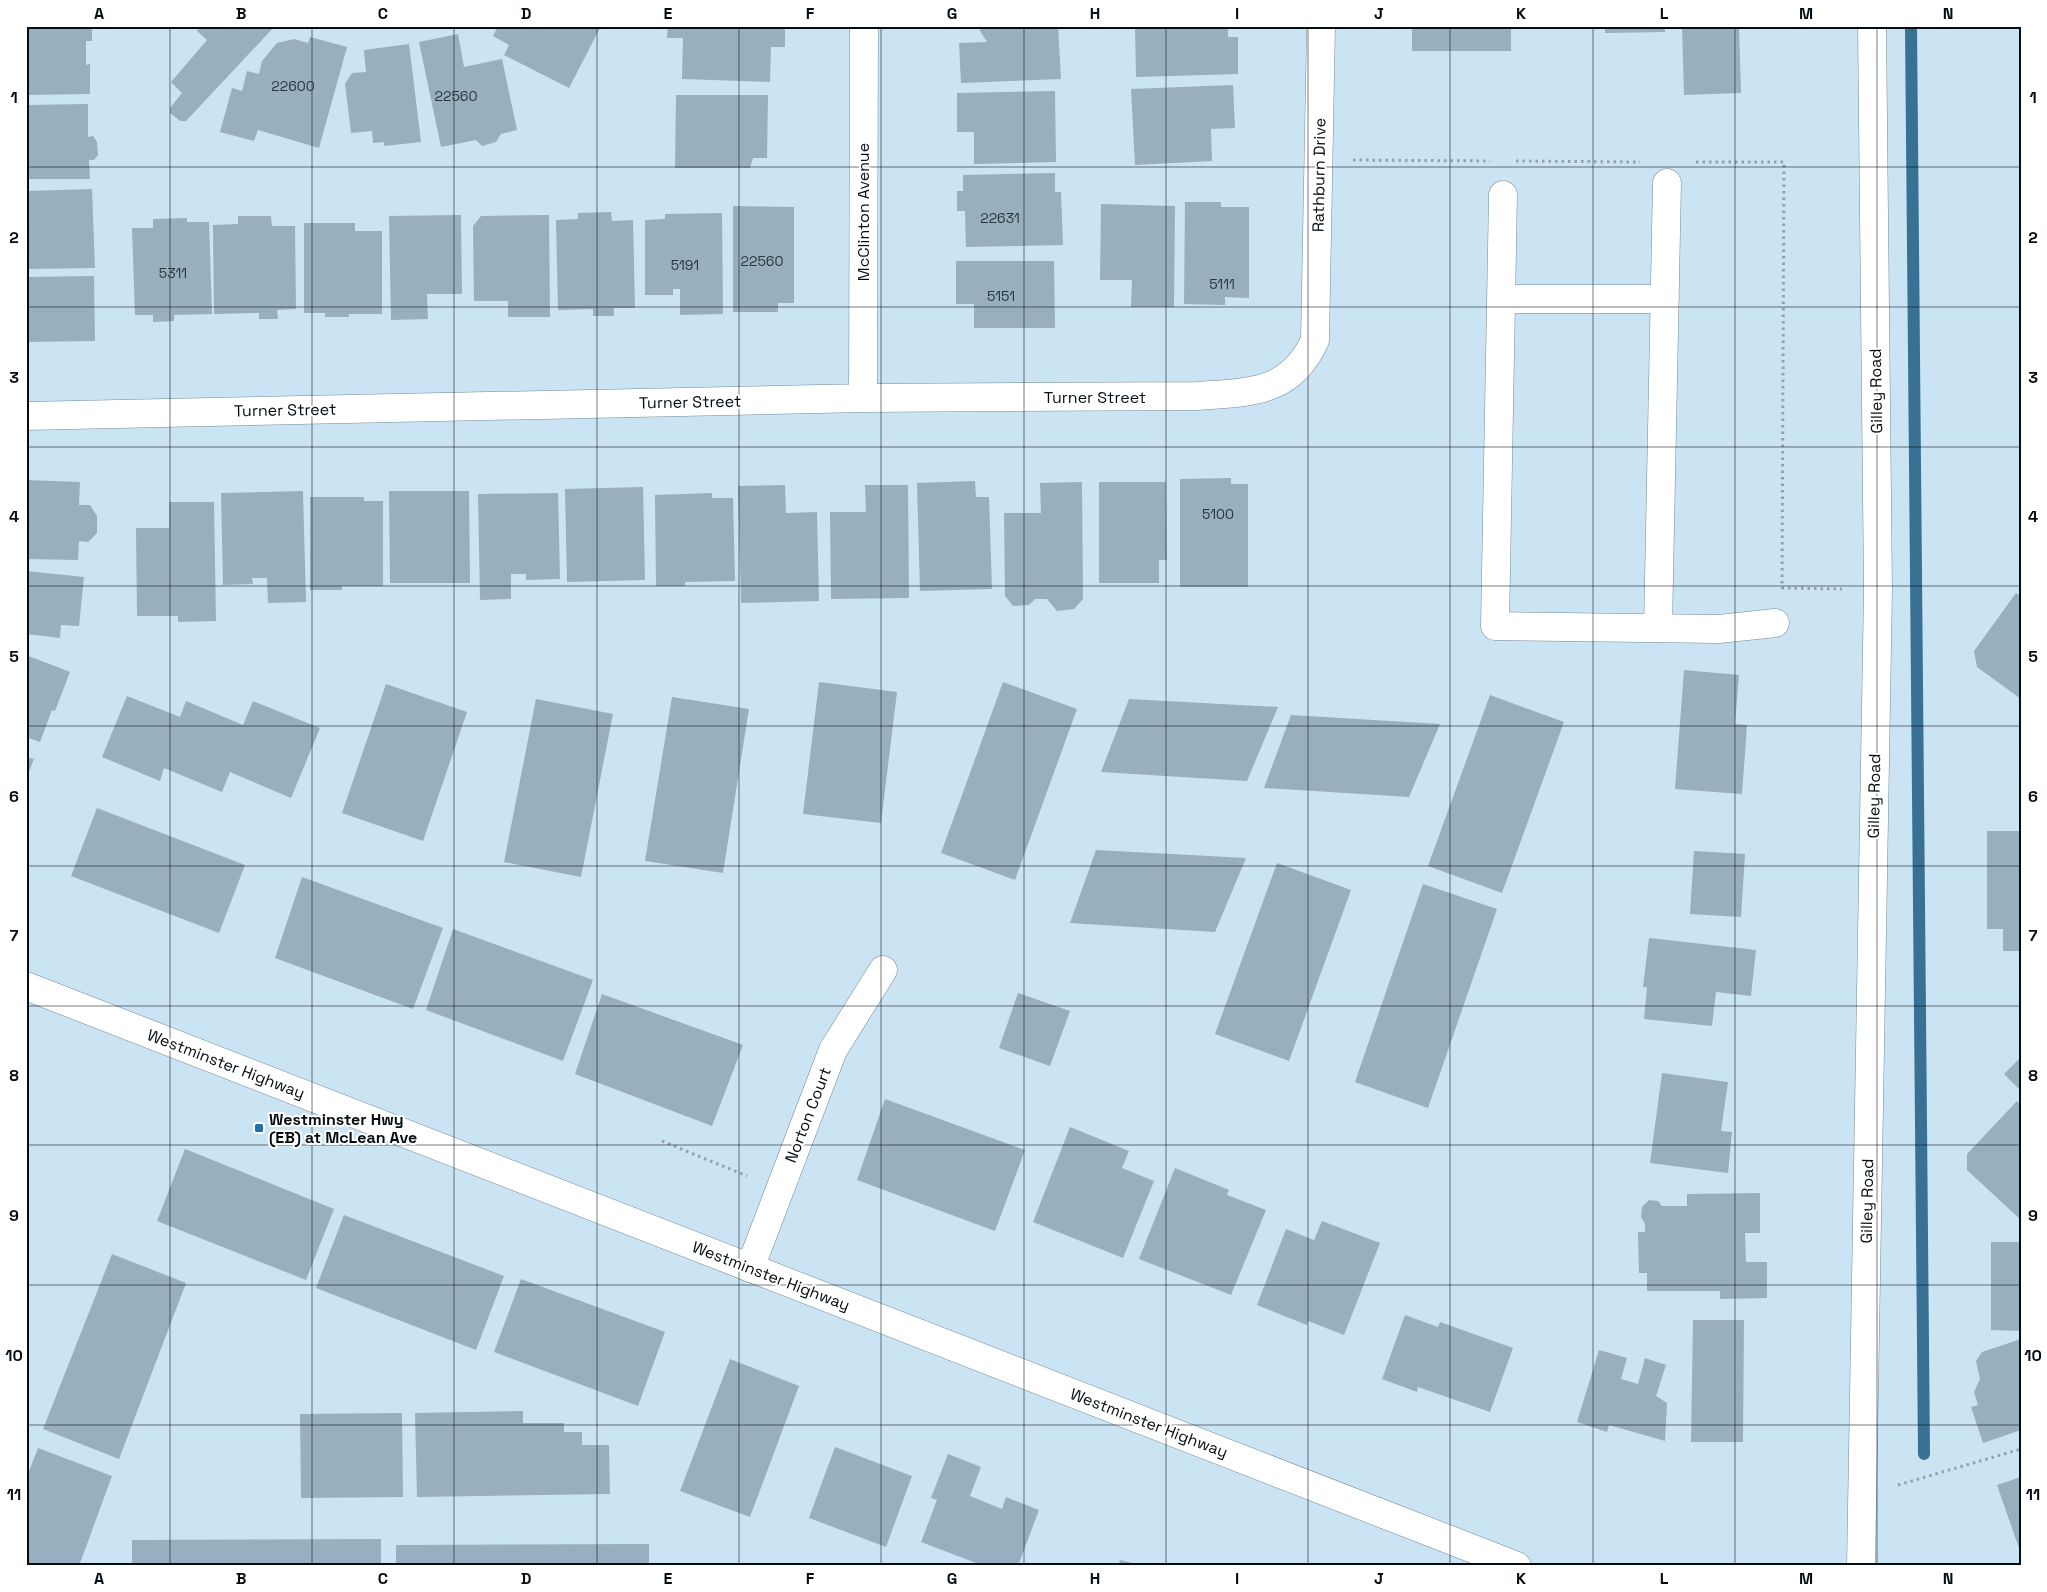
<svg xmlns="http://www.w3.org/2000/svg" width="2047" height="1592" viewBox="0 0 2047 1592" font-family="'Space Grotesk',sans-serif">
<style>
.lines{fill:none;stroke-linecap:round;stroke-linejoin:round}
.stream{stroke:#387193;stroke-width:12}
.building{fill:#97afbe}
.minor-casing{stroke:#738998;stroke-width:29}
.major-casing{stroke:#738998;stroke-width:29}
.path{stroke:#8fa3af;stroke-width:3;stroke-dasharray:2.5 4;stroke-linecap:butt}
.minor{stroke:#fff;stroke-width:28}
.major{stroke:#fff;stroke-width:28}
.grid{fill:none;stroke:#050d12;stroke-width:1;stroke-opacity:0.55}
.poi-dot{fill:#1b75a4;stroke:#fff;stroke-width:2}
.labels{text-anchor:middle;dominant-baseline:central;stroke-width:4;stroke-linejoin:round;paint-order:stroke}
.number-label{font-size:14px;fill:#2a363d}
.street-label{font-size:16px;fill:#050d12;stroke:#fff}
.poi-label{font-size:16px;font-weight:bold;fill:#050d12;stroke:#fff;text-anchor:start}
.neatline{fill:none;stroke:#050d12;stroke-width:2}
.grid-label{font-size:16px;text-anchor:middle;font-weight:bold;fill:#050d12}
</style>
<rect width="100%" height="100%" fill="#cbe4f4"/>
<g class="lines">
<path class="stream" d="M1911,26L1924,1454"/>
</g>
<path class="building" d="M26,26H92V41H86V65L90,64V94L26,95Z
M201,26H275L186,121H180L170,113V108L182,93L171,82L207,40L197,31Z
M498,26H601L569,88L504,55L509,45L493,36Z
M668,26H785V47H771L770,82L682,79L683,38H667Z
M980,26H1058L1061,79L961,83L959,43L987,42L980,31Z
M1135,26H1228V37H1238V74L1136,77Z
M1412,26H1511V51H1412Z
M1605,26H1665V32L1605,33Z
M1682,26H1739L1741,93L1684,95Z
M458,34L464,67L502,59L517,130L501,134L496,142L482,146L476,140L441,147L419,42Z
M310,37L347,47L319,148L258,130L254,141L220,132L232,88L242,91L247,71L259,74L262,61L277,43L294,39L308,43Z
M409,44L421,142L384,146V142L373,143L372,131L351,133L345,84L352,73L366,72L364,50Z
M1233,85L1235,128L1211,129L1212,161L1135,165L1131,89Z
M1055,91L1056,162L974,164V132H957V93Z
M676,95H768L767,158H753L750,168H675Z
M88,104V137L93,136L97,142L98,155L94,160H89L90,179H26V105Z
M1055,173V192H1061L1063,245L966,247L965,211H957V191H963V175Z
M92,189L95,268L26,269V191Z
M1185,202H1221V207H1249V298L1225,297V305L1184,304Z
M1101,204L1175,206L1174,307H1131L1132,280H1100Z
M733,206L794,207V303H778V312H733Z
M611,212L612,221L633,220L635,308H614V316H593V309L558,310L556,220L578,219V213Z
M722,213L723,314L680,315V289H673V295H645V220L665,219V214Z
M461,215L462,294H427L428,319L391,320L389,216Z
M549,215L550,317H508V301H474L473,226L481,216Z
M238,216H271L272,226H295L296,309L277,310L278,319H259V313L214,314L213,225L238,224Z
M187,218V222H209L212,314L174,315V321L153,322V315H135L132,228H153V219Z
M304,223H355V231H382V314H349V317H325V313H304Z
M956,261H1054L1055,328H974V304H956Z
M94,276L95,341L26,342V277Z
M1231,478V484H1248V587H1180V479Z
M26,480L80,482L79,505H90L97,516V533L88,542L79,541L78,560L26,559Z
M975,481L976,497H989L992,589L920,591L917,483Z
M1082,482L1083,599L1074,609L1057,611L1047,599H1035L1029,605L1013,606L1005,596L1004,513H1041L1040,483Z
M1099,482H1166L1167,560H1159V583H1099Z
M785,485L786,513L817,512L819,601L741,603L738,486Z
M865,485H908L909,598L831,599L830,512H866Z
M643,487L645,580L567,582L565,489Z
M303,491L306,602L268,603L267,578H252L253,584L223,585L221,493Z
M389,491H469L470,583H390Z
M558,493L560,579L526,580V574H511V599L480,600L478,494Z
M712,493V498H733L735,581L685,582V586H656L655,495Z
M310,497H364V501H383V586H342V590H310Z
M169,502H214L216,621L178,622V616H137L136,528H169Z
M26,571L84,577L79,626L61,625L60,638L26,634Z
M2016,593L2021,596V699L1977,667L1974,651Z
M26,655L70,672L55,711L52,710L40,742L26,737Z
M1684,670L1739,675L1735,724L1747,725L1742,794L1675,789Z
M819,682L897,692L881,823L803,814Z
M1003,682L1077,709L1015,880L941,853Z
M386,684L467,712L423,841L342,813Z
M1490,695L1564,722L1502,893L1428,866Z
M127,696L180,717L186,701L243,725L253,701L320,728L291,798L230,772L222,792L164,768L160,781L102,757Z
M672,697L749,709L723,873L645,861Z
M536,699L613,714L581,877L504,862Z
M1129,699L1278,707L1247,781L1101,772Z
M1291,715L1440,724L1409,797L1264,788Z
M26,757L34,759L26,779Z
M97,808L245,865L219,933L71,876Z
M1987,831H2021V951H2003V929H1987Z
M1096,850L1246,858L1215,932L1070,923Z
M1694,851L1745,854L1741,917L1690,914Z
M1277,863L1351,890L1289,1061L1215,1034Z
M302,877L443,928L413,1009L275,958Z
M1423,884L1497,909L1428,1108L1355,1082Z
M453,929L593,980L563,1061L426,1010Z
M1649,938L1756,950L1751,996L1716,992L1712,1026L1644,1019L1647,987H1643Z
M1018,993L1070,1011L1050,1066L999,1048Z
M602,994L743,1045L712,1126L575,1074Z
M2021,1057V1091L2004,1074Z
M1662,1073L1728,1082L1721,1131L1732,1132L1728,1173L1650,1163Z
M885,1099L1025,1150L995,1231L857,1180Z
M2017,1101L2021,1105V1220L1967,1170V1154Z
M1070,1127L1129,1151L1122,1168L1154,1181L1123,1258L1033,1222Z
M185,1149L334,1209L306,1280L157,1221Z
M1175,1168L1229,1190L1227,1195L1266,1210L1231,1295L1139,1259Z
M1760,1193V1233H1745L1746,1262H1767V1298L1720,1299V1291H1647V1273H1639L1638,1232H1645V1224L1641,1217L1642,1207L1649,1200L1658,1201L1662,1206H1687V1194Z
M344,1215L504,1276L476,1350L316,1288Z
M1322,1221L1380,1243L1344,1335L1308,1321L1307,1325L1257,1305L1286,1229L1314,1240Z
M1991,1242H2021V1331L1991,1330Z
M112,1254L186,1283L119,1459L43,1429Z
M521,1279L665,1332L638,1406L494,1352Z
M1405,1315L1438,1327L1440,1322L1513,1348L1490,1412L1418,1387L1417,1392L1382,1379Z
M1693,1320H1744L1743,1442H1691Z
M2021,1339V1430L1983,1443L1971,1407L1978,1405L1974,1392L1980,1379L1976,1361L1982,1352Z
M1599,1350L1627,1358L1621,1379L1638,1384L1645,1358L1666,1365L1656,1396L1667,1403L1665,1441L1609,1425L1607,1432L1577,1422Z
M730,1359L799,1386L750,1517L680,1491Z
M523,1411V1423H564V1432H582V1445H609L610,1494L417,1497L415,1413Z
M402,1413L403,1497L301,1498L300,1414Z
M835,1447L912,1476L886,1547L809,1518Z
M38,1448L112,1476L79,1566H26V1479Z
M948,1454L981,1467L970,1496L1002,1509L1006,1497L1039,1510L1018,1566H984L921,1542L937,1500L931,1498Z
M2021,1477V1551H2020L1997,1485Z
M381,1539V1566H132V1540Z
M649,1544V1566H396V1545Z
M1120,1560L1140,1565V1566H1118Z"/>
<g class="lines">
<g class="minor-casing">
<path id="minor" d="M1503,195L1495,626L1719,629L1775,623
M1501,299H1665
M863,398L864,26
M26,416L863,398L1198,396C1249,392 1291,394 1315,340L1321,26
M1658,628L1667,183
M750,1268L833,1050L883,970
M1861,1566L1878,590L1872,26"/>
</g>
<g class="major-casing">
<path id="major" d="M26,986L1517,1566"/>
</g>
<path class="path" d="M1353,160L1490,161
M1516,161L1640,162
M1696,162H1784L1782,588L1842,589
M662,1141L747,1176
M1898,1485L2021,1449"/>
<use href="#minor" class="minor"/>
<use href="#major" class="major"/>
</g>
<path class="grid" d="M170,26V1566M312,26V1566M454,26V1566M597,26V1566M739,26V1566M881,26V1566M1024,26V1566M1166,26V1566M1308,26V1566M1450,26V1566M1593,26V1566M1735,26V1566M1877,26V1566M26,167H2021M26,307H2021M26,447H2021M26,586H2021M26,726H2021M26,866H2021M26,1006H2021M26,1145H2021M26,1285H2021M26,1425H2021"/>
<rect class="poi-dot" x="254" y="1123" width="10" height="10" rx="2.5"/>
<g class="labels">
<g class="number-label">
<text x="293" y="86">22600</text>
<text x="456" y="96">22560</text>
<text x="1000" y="218">22631</text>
<text x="762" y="261">22560</text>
<text x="685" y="265">5191</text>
<text x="173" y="273">5311</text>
<text x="1222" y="284">5111</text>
<text x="1001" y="296">5151</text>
<text x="1218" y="514">5100</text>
</g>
<g class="street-label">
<text transform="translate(1319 175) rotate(-89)">Rathburn Drive</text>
<text transform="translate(863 212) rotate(-90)">McClinton Avenue</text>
<text transform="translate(1876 391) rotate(-91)">Gilley Road</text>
<text x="1095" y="397">Turner Street</text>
<text transform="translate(690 402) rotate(-1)">Turner Street</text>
<text transform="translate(285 410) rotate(-1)">Turner Street</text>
<text transform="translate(1874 796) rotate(-89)">Gilley Road</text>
<text transform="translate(226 1064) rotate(21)">Westminster Highway</text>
<text transform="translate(808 1115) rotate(-69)">Norton Court</text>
<text transform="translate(1867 1201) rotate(-89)">Gilley Road</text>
<text transform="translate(771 1276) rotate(21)">Westminster Highway</text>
<text transform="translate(1149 1423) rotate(21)">Westminster Highway</text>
</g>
<g class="poi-label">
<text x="269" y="1119">Westminster Hwy<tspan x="269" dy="18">(EB) at McLean Ave</tspan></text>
</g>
</g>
<rect width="2047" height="1592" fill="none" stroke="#ffffff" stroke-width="55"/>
<rect x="28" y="28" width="1992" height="1536" class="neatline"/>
<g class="grid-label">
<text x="99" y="19">A</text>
<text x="241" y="19">B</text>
<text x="383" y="19">C</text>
<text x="526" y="19">D</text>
<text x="668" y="19">E</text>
<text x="810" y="19">F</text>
<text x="952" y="19">G</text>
<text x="1095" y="19">H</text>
<text x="1237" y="19">I</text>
<text x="1379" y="19">J</text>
<text x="1521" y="19">K</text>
<text x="1664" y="19">L</text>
<text x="1806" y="19">M</text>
<text x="1948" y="19">N</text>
<text x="14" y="103">1</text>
<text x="2033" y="103">1</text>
<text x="14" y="243">2</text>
<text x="2033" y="243">2</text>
<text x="14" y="383">3</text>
<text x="2033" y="383">3</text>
<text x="14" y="522">4</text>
<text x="2033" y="522">4</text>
<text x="14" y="662">5</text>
<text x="2033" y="662">5</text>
<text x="14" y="802">6</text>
<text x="2033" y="802">6</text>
<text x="14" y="941">7</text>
<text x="2033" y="941">7</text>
<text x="14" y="1081">8</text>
<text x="2033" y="1081">8</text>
<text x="14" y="1221">9</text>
<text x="2033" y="1221">9</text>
<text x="14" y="1361">10</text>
<text x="2033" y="1361">10</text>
<text x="14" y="1500">11</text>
<text x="2033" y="1500">11</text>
<text x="99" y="1584">A</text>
<text x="241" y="1584">B</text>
<text x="383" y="1584">C</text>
<text x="526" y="1584">D</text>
<text x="668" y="1584">E</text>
<text x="810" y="1584">F</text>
<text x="952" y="1584">G</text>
<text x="1095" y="1584">H</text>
<text x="1237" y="1584">I</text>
<text x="1379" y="1584">J</text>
<text x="1521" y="1584">K</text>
<text x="1664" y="1584">L</text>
<text x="1806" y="1584">M</text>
<text x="1948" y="1584">N</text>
</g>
</svg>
